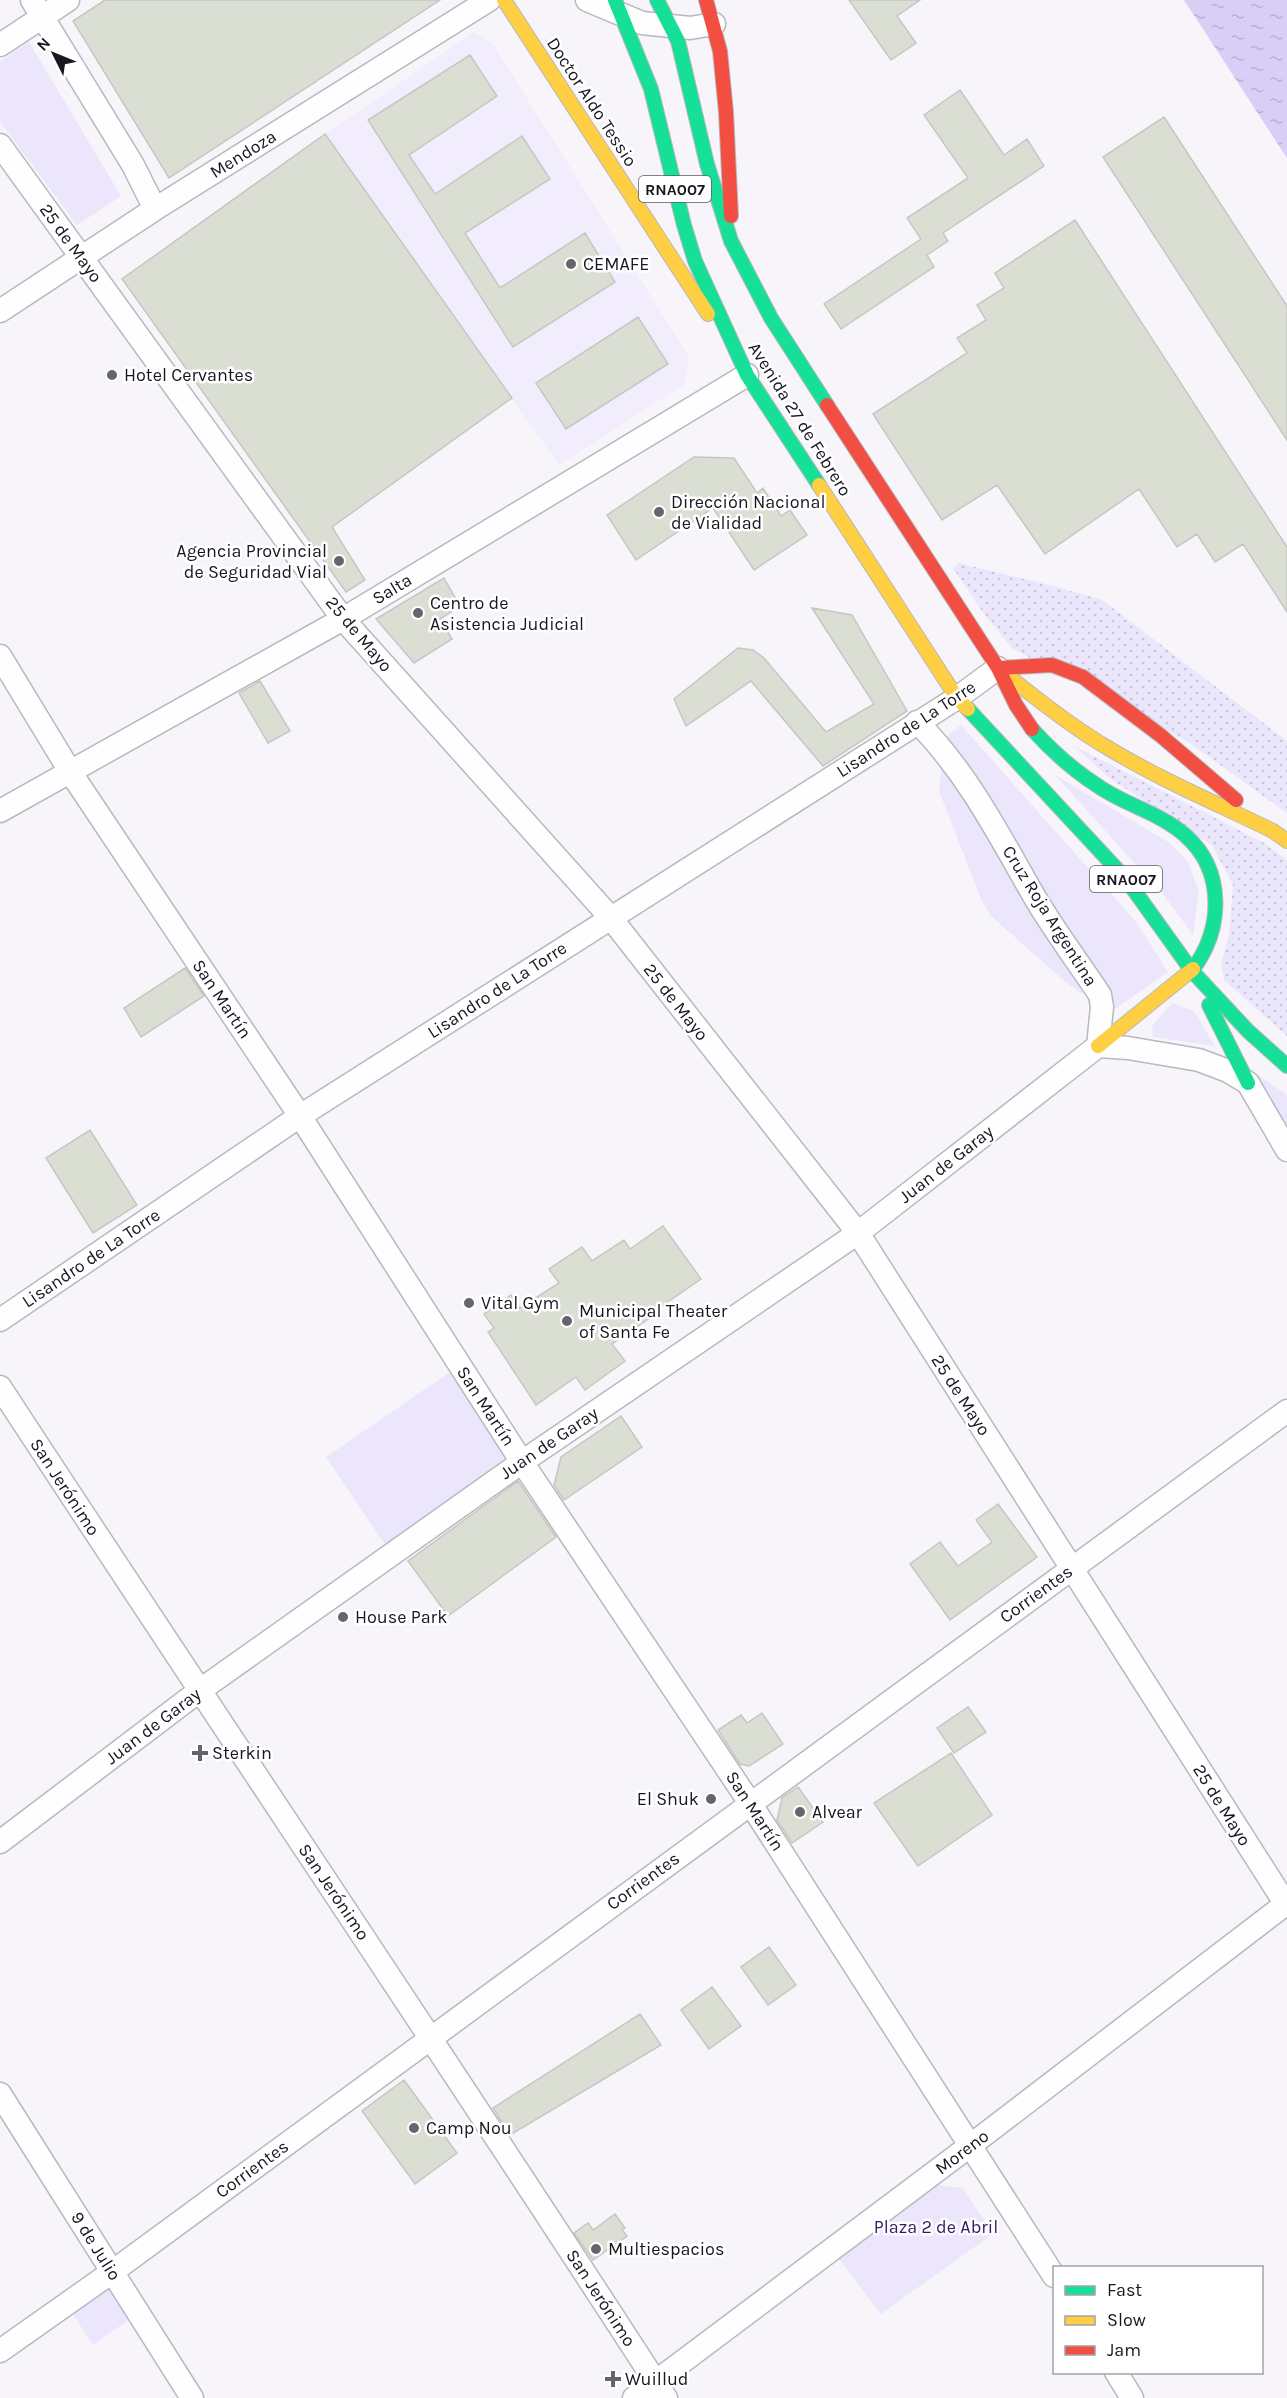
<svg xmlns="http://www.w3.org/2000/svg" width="1287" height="2398" viewBox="0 0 1287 2398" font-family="Karla,sans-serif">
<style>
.built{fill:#f1edfd}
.green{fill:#ebe6fc}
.garden{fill:url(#garden-dots)}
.water{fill:url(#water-ripples)}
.building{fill:#daded3;stroke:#c6c7c4;stroke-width:1.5}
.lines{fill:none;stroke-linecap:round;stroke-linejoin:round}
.street-casing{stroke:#b9b7bf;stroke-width:25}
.fast-casing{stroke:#b9b7bf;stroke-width:16}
.slow-casing{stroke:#b9b7bf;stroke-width:16}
.jam-casing{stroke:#b9b7bf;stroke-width:16}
.street{stroke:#fefefe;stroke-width:22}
.fast{stroke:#16e098;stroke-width:14}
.slow{stroke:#ffcf43;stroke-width:14}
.jam{stroke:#f24e42;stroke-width:14}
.poi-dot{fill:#66646d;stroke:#fff;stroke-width:2}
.labels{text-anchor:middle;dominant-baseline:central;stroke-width:5;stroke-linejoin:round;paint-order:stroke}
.shield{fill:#fff;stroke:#5d5c64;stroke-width:1.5}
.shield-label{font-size:16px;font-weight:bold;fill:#181621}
.street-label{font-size:18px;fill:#181621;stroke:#fff}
.poi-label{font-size:18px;fill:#181621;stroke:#fff;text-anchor:start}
.park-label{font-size:18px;fill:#361966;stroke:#fff}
</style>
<defs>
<pattern id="garden-dots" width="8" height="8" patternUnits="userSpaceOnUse" patternTransform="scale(1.5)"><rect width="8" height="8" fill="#ebe6fc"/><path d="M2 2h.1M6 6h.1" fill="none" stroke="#c9c5d8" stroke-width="1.8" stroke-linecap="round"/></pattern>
<pattern id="water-ripples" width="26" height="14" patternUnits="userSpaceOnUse" patternTransform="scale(1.5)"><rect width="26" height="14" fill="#d8cef6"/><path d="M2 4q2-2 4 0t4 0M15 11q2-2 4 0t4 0" fill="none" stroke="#b9b0d3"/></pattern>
</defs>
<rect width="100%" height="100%" fill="#f7f5fa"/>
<path class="built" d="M474,32L493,44L689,357L685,384L559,465L325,134Z"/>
<path class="green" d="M29,42L121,196L77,225L0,122V61Z
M961,725L1137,923L1168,972L1112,1011L947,736Z
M942,759L1095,996L1079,992L1062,979L991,916L981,899L939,791Z
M1055,775L1170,843L1188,862L1199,891L1193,935L1165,897Z
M1172,1003L1194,1011L1215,1046L1153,1037L1152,1026Z
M1251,1070L1287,1095V1130Z
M456,1368L516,1460L388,1549L326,1457Z
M927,2184L963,2188L993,2234L881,2314L835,2254Z
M110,2280L133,2317L93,2345L70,2310Z"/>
<path class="garden" d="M959,563L1053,586L1102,600L1287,741V813L1187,741L1012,648L984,614L953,568Z
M1074,746L1266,844L1287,860V1036L1224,980L1221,964L1229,935L1233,885L1212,845L1109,778Z"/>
<path class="water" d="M1184,0H1287V158Z"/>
<path class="building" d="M105,0H440L169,178L73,21Z
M849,0H920L897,16L916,43L891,60Z
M470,55L497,96L409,155L435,194L522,136L550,179L465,233L500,288L585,233L615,282L513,347L368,120Z
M960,90L1004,155L1027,139L1044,166L943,233L948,241L927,255L934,267L841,329L824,304L921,239L907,218L968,178L924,115Z
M1164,117L1287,306V440L1103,157Z
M325,134L512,398L332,527L365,580L346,592L122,279Z
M1075,220L1287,547V612L1243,544L1215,562L1197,534L1177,547L1139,489L1045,554L997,485L942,520L873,414L967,353L957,338L986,320L977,305L1004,288L995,273Z
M638,317L668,364L566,429L536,383Z
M694,457L734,458L757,493L763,488L781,516L790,510L807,535L754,570L713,508L636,560L607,515Z
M444,578L460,606L440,619L452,639L414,663L376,619Z
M812,608L852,615L907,711L823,766L751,681L686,726L674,699L738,648L753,650L764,658L826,732L874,704Z
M260,681L290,731L268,743L239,693Z
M185,968L204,996L141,1037L124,1008Z
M90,1130L137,1205L93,1233L46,1158Z
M663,1226L701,1279L659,1308L660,1311L612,1344L625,1361L585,1390L576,1377L536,1405L488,1332L494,1328L484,1314L511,1295L520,1308L559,1283L549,1269L582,1247L592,1261L624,1240L630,1249Z
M621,1416L642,1447L564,1500L554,1485L561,1457Z
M518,1481L556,1537L448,1616L408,1561Z
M998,1504L1037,1557L950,1620L910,1564L940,1542L958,1566L992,1542L976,1520Z
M968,1707L986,1732L954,1753L937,1728Z
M762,1713L783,1744L749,1766L740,1764L718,1730L741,1715L747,1723Z
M951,1753L992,1815L918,1866L874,1803Z
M798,1787L823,1822L792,1843L777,1820L782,1798Z
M769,1947L796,1985L768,2005L741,1967Z
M712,1987L741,2026L709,2049L681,2010Z
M640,2014L661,2045L510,2135L493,2108Z
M404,2080L457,2153L415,2184L362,2111Z
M615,2214L625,2228L622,2230L627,2236L593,2260L574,2233L588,2223L593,2230Z"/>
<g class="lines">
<g class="street-casing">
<path id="street" d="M32,0L133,165L155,209
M587,0L642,23L690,28L714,24
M0,45L68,0
M0,145L343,619L610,917L858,1233L1287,1906
M0,311L155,209L489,0
M0,656L71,773L300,1116L522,1462L750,1803L1054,2276
M917,722C967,772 999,835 1034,896C1054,930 1078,962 1100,995L1102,1007L1098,1046
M0,811L343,619L747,375
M1098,1046L1128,1048L1199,1060L1228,1071L1248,1083L1287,1150
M0,1320L300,1116L957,698L998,668
M0,1387C221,1725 447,2059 666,2398
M0,1842L199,1691L522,1462L858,1233L1098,1046
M0,2094L192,2398
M0,2351L112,2272L1287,1411
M1116,2372L1132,2398
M634,2398L971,2145L1287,1903"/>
</g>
<g class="fast-casing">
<path id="fast" d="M615,0L651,89L684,225L695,261L747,375L819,485
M657,0L678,41L707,164L731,241L771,318L827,405
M968,709L1126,879L1192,971L1248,1031L1287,1066
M1032,729C1051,750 1073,770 1098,786C1125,805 1161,813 1186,836C1225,871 1223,929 1193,969
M1209,1005L1248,1083"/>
</g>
<g class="slow-casing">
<path id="slow" d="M504,0L708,314
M819,485L957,698L968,709
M1007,675C1039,701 1072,727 1108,748C1161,780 1218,804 1273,831L1287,841
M1098,1046L1193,969"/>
</g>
<g class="jam-casing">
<path id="jam" d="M706,0L720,51L726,112L731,216
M827,405L998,668L1016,705L1032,729
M998,668L1052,665L1083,677L1160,735L1236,800"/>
</g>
<use href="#street" class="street"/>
<use href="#fast" class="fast"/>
<use href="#slow" class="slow"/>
<use href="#jam" class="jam"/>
</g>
<g class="poi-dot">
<circle cx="571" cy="264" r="6"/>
<circle cx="112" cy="375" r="6"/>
<circle cx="659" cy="512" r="6"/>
<circle cx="339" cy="561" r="6"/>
<circle cx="418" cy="613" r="6"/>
<circle cx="469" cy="1303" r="6"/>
<circle cx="567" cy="1321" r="6"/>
<circle cx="343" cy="1617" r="6"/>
<path d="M197 1744h6v6h6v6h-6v6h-6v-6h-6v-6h6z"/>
<circle cx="711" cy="1799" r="6"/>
<circle cx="800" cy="1812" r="6"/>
<circle cx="414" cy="2128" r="6"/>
<circle cx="596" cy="2249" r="6"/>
<path d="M610 2370h6v6h6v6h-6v6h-6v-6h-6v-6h6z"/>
</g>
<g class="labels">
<g class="shield">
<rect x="639" y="176" width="72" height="26" rx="4.5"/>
<rect x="1090" y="866" width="72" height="26" rx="4.5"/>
</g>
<g class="shield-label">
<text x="675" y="189">RNA007</text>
<text x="1126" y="879">RNA007</text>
</g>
<g class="street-label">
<text transform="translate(592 102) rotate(57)">Doctor Aldo Tessio</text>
<text transform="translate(243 154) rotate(-32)">Mendoza</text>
<text transform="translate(71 243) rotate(54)">25 de Mayo</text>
<text transform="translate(800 419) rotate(58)">Avenida 27 de Febrero</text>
<text transform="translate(392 589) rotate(-31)">Salta</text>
<text transform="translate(359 634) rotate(50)">25 de Mayo</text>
<text transform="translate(906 729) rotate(-33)">Lisandro de La Torre</text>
<text transform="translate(1050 916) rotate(58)">Cruz Roja Argentina</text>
<text transform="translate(497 990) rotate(-33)">Lisandro de La Torre</text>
<text transform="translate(222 999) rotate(56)">San Martín</text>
<text transform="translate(676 1002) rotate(52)">25 de Mayo</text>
<text transform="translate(946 1164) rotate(-38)">Juan de Garay</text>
<text transform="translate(91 1258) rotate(-34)">Lisandro de La Torre</text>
<text transform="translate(961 1395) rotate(57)">25 de Mayo</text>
<text transform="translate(486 1406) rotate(57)">San Martín</text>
<text transform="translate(549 1443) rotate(-34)">Juan de Garay</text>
<text transform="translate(65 1487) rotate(57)">San Jerónimo</text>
<text transform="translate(1036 1594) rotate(-36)">Corrientes</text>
<text transform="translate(153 1726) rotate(-37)">Juan de Garay</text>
<text transform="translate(1222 1805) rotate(58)">25 de Mayo</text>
<text transform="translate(755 1811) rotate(57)">San Martín</text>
<text transform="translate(643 1881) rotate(-36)">Corrientes</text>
<text transform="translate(334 1892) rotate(56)">San Jerónimo</text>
<text transform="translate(962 2152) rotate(-37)">Moreno</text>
<text transform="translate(252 2169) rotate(-36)">Corrientes</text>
<text transform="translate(96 2246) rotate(58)">9 de Julio</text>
<text transform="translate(601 2298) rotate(57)">San Jerónimo</text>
</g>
<g class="poi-label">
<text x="583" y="264">CEMAFE</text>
<text x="124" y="375">Hotel Cervantes</text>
<text x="671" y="502">Dirección Nacional<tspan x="671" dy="21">de Vialidad</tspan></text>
<text x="327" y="551" text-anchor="end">Agencia Provincial<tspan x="327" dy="21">de Seguridad Vial</tspan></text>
<text x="430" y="603">Centro de<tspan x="430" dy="21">Asistencia Judicial</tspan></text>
<text x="481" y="1303">Vital Gym</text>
<text x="579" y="1311">Municipal Theater<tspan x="579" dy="21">of Santa Fe</tspan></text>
<text x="355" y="1617">House Park</text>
<text x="212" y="1753">Sterkin</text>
<text x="699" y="1799" text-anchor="end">El Shuk</text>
<text x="812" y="1812">Alvear</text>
<text x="426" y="2128">Camp Nou</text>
<text x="608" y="2249">Multiespacios</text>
<text x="625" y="2379">Wuillud</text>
</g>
<g class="park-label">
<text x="936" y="2227">Plaza 2 de Abril</text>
</g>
</g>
<rect x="1053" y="2266" width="210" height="108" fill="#ffffff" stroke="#a3a2a6" stroke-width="1.5"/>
<rect x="1065" y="2286" width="30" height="9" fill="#16e098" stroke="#a3a2a6" stroke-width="1.5"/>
<text x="1107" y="2296" font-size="18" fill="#181621">Fast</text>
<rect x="1065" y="2316" width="30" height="9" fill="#ffcf43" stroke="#a3a2a6" stroke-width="1.5"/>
<text x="1107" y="2326" font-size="18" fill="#181621">Slow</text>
<rect x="1065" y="2346" width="30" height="9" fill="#f24e42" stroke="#a3a2a6" stroke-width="1.5"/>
<text x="1107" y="2356" font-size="18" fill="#181621">Jam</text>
<g transform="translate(54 54) rotate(313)" stroke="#ffffff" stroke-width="4.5" paint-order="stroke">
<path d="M0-4.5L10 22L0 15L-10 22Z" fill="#181621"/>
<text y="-9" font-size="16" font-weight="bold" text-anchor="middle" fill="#181621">N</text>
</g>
</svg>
